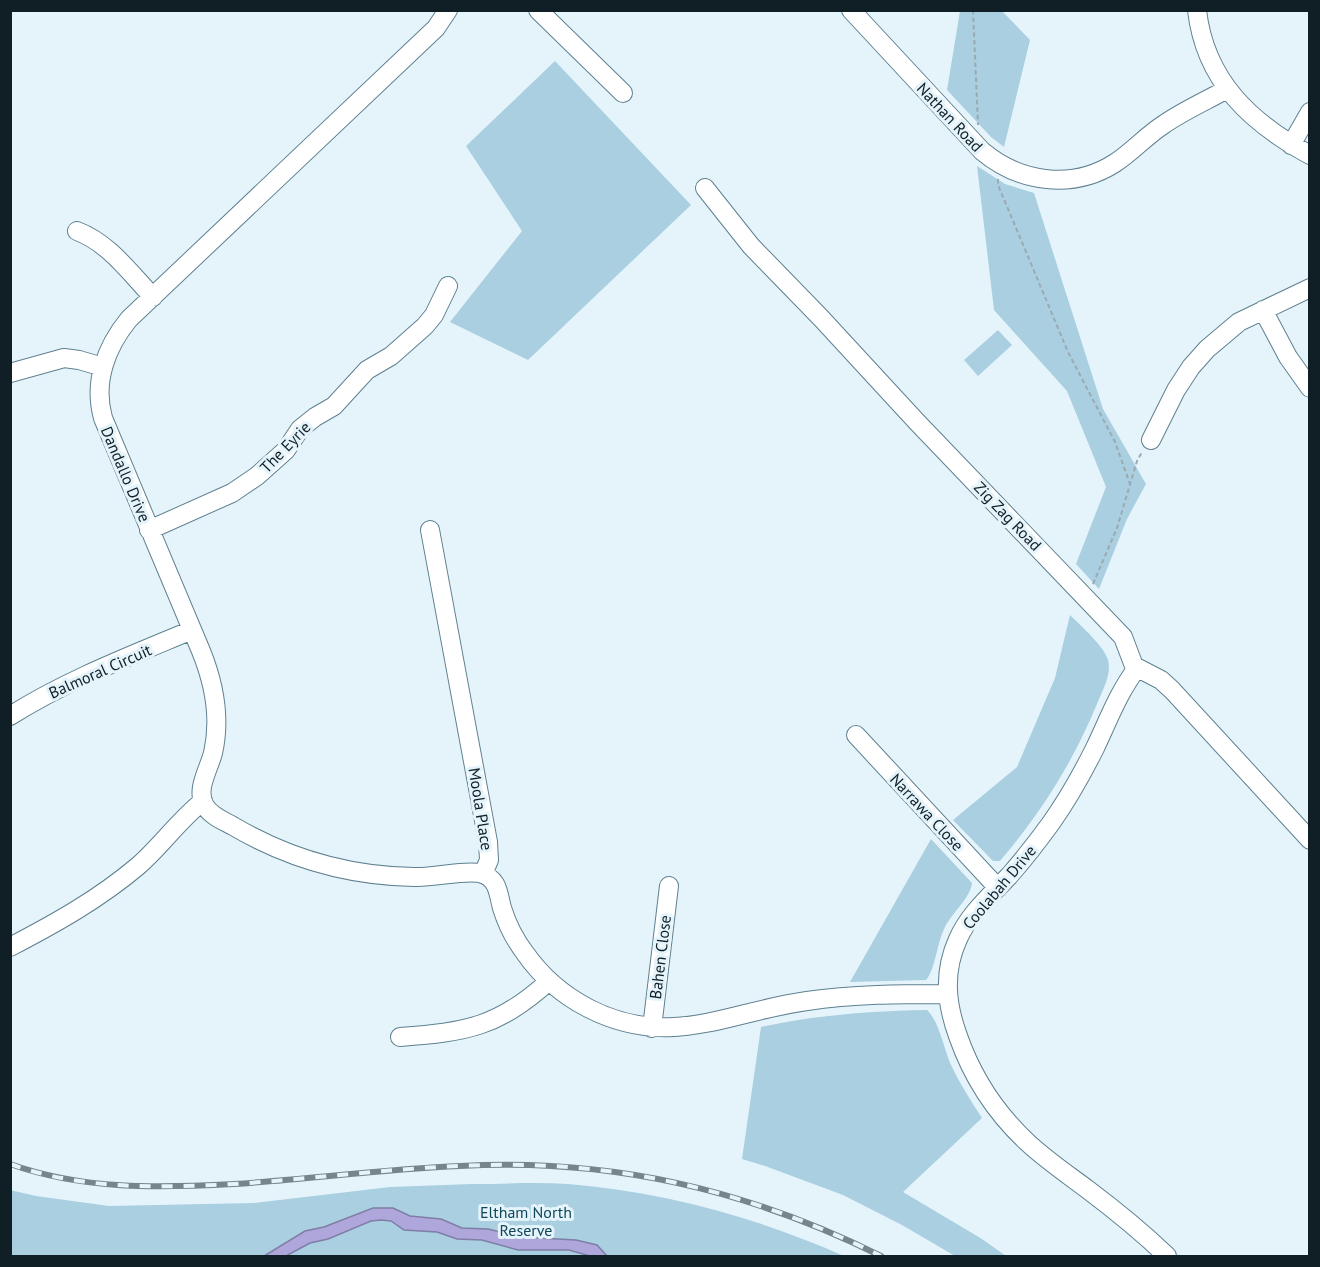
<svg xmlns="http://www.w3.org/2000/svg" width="1320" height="1267" viewBox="0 0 1320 1267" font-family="'PT Sans',sans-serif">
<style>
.green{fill:#a9cfe1}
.water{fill:#afa7dc;stroke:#7f7ea5;stroke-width:1.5}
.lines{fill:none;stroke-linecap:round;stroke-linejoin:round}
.minor-casing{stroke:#5e8090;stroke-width:20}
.path{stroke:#9baab1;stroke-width:2;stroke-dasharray:4.5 3;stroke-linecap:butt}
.minor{stroke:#fff;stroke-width:18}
.rail-casing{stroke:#76848b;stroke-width:6}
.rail{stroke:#e5f4fb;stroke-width:4;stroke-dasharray:11;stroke-linecap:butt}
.labels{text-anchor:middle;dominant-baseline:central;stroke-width:6;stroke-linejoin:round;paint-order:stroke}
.street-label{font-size:16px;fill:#101e25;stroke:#e5f4fb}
.park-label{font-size:16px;fill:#11465a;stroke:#e5f4fb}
</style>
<rect width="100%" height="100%" fill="#e5f4fb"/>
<path class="green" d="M960,11H1002L1030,40L1004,147L991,137L947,90Z
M555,61L691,205L528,360L450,322L522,231L466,146Z
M977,166L1005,184L1034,193L1103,409L1146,484L1127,519L1099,589L1076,564L1106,487L1067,391L994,310Z
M998,330L1012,345L978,376L964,360Z
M1070,615C1081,626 1104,646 1108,660C1112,675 1102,691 1097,704C1073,762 1041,813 1000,861H993L953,820L1017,767L1055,678Z
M931,839L972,883C971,897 952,913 945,927C937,942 935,971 926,980L850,982Z
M927,1010C939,1021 944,1049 951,1065C960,1084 971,1101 982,1118L903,1192L982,1239L1006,1256H955L902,1225L843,1195L765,1166L742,1159L761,1027C816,1015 871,1011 927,1010Z
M472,1184C504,1184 536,1182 568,1184C664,1192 756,1217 844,1256H11L10,1190L36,1196L109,1206L253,1203L390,1187Z"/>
<path class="water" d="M373,1208H393L410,1216L441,1219L462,1228L488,1229L520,1237L576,1240L597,1245L607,1256H590L569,1250H518L482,1240L457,1239L437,1232L404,1230L391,1221L381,1220L371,1221L328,1239L310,1243L286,1256H264L305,1231L324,1227Z"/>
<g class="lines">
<g class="minor-casing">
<path id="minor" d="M448,10L436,28L129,319C106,347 93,382 103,418L201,651C214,683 221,718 213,753C209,769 195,790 205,806C211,816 224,821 233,826C289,859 350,876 414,877C433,878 463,870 479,873C486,874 492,879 495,884C499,891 500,901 502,908C507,924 515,940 525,953C541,976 563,995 588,1008C669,1050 727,1012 807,1001C854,994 901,994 947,994
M538,10L623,93
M851,10L982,151C1020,183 1073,190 1115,163C1132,152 1146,136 1163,125C1183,111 1206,101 1227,89
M1197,10C1205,81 1251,123 1310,155
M1291,145L1310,112
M705,188L751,246L821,318L916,421L1123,637L1134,666L1161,680L1172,690L1310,840
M77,231C109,243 130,273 153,297
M1263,310L1288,357L1310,388
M10,373L64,358L79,360L103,367
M1151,440L1176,390L1191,367L1207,349L1239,322L1310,288
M149,530L232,493L257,476L286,450L300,429L315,417L334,406L367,370L391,356L425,326L434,315L448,286
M430,530L488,842L489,860L483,874
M1137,668C1118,693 1108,721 1095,748C1082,774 1068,799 1051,823C1038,841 1024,859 1009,876C990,896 969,914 958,939C943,972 946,1003 958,1036C972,1076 996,1113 1027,1142C1045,1159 1067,1174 1087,1189C1115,1210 1142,1232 1167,1256
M10,716C67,680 130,656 192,630
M856,735L998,888
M10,947C56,923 99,899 138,866C161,846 179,820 203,801
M652,1028L669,886
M400,1037C466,1032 499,1027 549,981"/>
</g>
<path class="path" d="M973,10L978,125
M998,179V185L1068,352L1115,442L1130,484
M1093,584L1117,528L1137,461L1142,452"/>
<use href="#minor" class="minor"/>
<g class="rail-casing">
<path id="rail" d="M10,1164C83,1190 158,1188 234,1184C310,1179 385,1169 460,1166C611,1158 746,1189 881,1256"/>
</g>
<use href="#rail" class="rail"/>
</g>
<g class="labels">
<g class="street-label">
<text transform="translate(950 117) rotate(47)">Nathan Road</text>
<text transform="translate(285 447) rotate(-46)">The Eyrie</text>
<text transform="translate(126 474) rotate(67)">Dandallo Drive</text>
<text transform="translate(1008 516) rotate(46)">Zig Zag Road</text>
<text transform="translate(100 671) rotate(-24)">Balmoral Circuit</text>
<text transform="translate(481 809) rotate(81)">Moola Place</text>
<text transform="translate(927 812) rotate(47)">Narrawa Close</text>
<text transform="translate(999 887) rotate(-50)">Coolabah Drive</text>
<text transform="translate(660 957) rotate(-83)">Bahen Close</text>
</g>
<g class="park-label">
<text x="526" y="1212">Eltham North<tspan x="526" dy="18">Reserve</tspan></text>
</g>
</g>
<rect width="1320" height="1267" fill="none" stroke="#101e25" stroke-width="24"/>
</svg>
